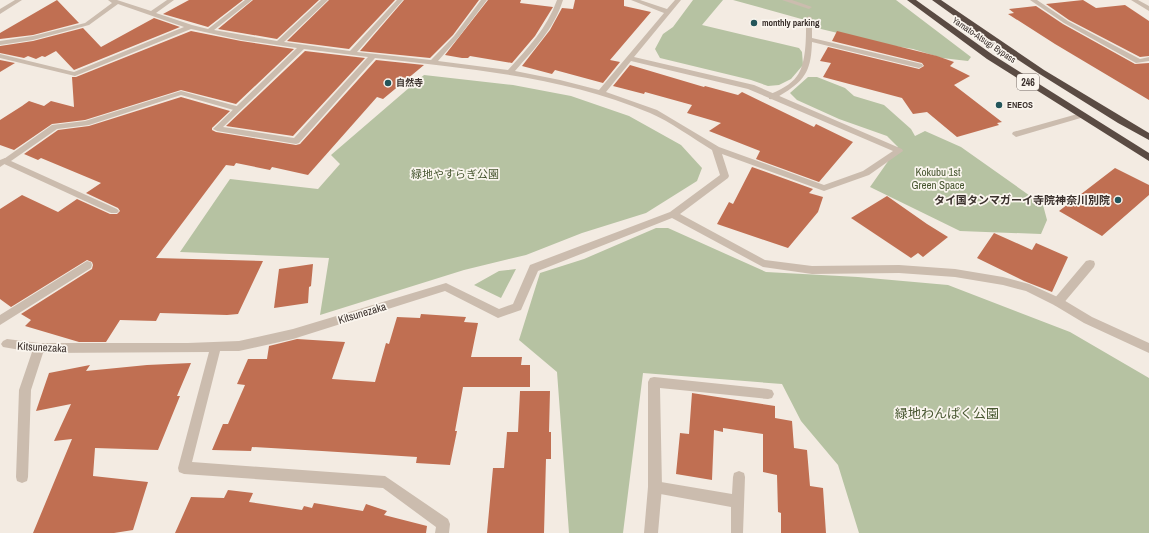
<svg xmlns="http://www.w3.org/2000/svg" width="1149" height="533" viewBox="0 0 1149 533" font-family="'Archivo Narrow','Noto Sans JP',sans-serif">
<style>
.green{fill:#b6c2a2}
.building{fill:#c06f52}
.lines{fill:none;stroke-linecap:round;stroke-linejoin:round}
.lane{fill:#cbbcae;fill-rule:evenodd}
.street{fill:#cbbcae;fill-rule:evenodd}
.highway{fill:#5a4b43;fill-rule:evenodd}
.poi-dot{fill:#23555a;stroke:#faf5ee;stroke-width:1.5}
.labels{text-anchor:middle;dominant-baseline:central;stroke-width:3.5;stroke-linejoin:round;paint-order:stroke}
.far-poi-label{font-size:9px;font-weight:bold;fill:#3a302c;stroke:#faf5ee;text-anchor:start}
.far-street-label{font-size:9px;fill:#3a302c;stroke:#faf5ee}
.shield{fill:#faf5ee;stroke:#746b66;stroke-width:1}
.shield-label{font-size:10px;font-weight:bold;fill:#3a302c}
.park-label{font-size:11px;fill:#485731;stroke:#faf5ee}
.poi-label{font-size:11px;font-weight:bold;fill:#3a302c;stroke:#faf5ee;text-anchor:end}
.street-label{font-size:11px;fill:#3a302c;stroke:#faf5ee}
.near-park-label{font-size:13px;fill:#485731;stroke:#faf5ee}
</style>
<rect width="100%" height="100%" fill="#f3ebe2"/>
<path class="green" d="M693,0H723L702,25L799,48L802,52L803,65L791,79L779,85L768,86L751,80L660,58L655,49L663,34L673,27Z
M733,0H896L971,57L968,61L942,58L913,49L888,45L821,29L805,20Z
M424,75L513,85L571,96L629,116L681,145L702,168L697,181L646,213L582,233L526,255L464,270L320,315L329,258L180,252L230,179L318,189L340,164L331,155Z
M808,77H817L845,88L854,96L884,105L911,129L915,136L925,131L961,147L1043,205L1047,220L1041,234L960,231L870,187L898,147L887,136L839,119L797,100L790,93Z
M656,228H668L766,272L858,277L948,285L1070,332L1149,378V533H859L838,465L801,421L782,384L643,373L623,533H569L557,372L519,340L540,273L584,259Z
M516,269L501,298L474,285L499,271Z"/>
<path class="building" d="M57,0L79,23L33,35L0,39V33Z
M189,0H243L208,27L163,14Z
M253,0H319L277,39L218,29Z
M329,0H395L349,49L287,41Z
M404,0H479L453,35L430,58L360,51Z
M488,0H521L520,3L553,7L535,36L512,63L470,56L468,58H462L445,55Z
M575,0H624V6L651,12L610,60L620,62L603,83L555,70L552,74L522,66L550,30L562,8L573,9Z
M1083,0L1096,8L1125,5L1149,21V56L1140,57L1069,20L1046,4Z
M1036,6L1063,24L1135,64L1149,63V100L1055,44L1008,14L1014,13L1009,9Z
M154,18L180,27L74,70L56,51L45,57L42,56L36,59L28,56L24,58L0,53V46L33,41L83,28L101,47Z
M191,31L241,41L294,49L236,104L181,90L85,120L52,124L14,150L0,145V120L22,106L29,101L44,106L51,101L74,107L72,77H76Z
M837,31L937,56L954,62L950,66L970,76L954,85L1002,122L997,123L999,125L957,137L927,112L913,114L902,98L823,77L831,63L820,61L828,47L919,69L924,66L922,63L832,41Z
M305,51L365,58L293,136L226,126Z
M0,60L15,63L0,72Z
M376,60L424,65L383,99L377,97L308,175L272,167L270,170L236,163L234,166L226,165L156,258L263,261L238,314L227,315L160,313L156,321L120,320L106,342H79L25,326L31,320L21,314L92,269L93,265L92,262L87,260L11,307L0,299V209L22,195L58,212L77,199L110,214H117L120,211L118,208L86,193L101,183L41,158L38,160L24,154L58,130L89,126L181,97L230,111L212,128V130L216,132L296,145L300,144Z
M630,65L704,87L705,86L738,95L742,92L814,127L816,124L853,142L819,182L756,159L760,151L709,131L721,123L687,113L692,105L645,92L644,94L613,86Z
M752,167L813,189L809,193L823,197L818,212L788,248L717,224L729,202L733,204Z
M1115,168L1149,185V195L1102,236L1059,211Z
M887,196L927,224L948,237L923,257L918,253L911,258L851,218Z
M994,233L1032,250L1036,243L1068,257L1052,292L1024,281L977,258Z
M313,264L311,286L309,287L308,303L274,308L279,269Z
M421,314L466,317L464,322L478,323L471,357H522L521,365H530V387H463L455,431H457L450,465L416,463L417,457L322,451L252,447L251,451L212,450L223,424H228L245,385L237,384L248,359H267L269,346L297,339L345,342L332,379L375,382L386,343L389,344L397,317L420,318Z
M191,363L177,396H180L158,450L95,448L93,476L148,482L133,530L114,533H33L72,439L54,441L71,404L36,411L49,373L90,365L86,371L147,365Z
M520,391H550L549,432H551V459H546L544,533H487L493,468H504L507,432H518Z
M692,393L775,406V418L792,421L794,448L807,450L810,486L823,488L826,533H781V513L778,512L777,475L763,472V434L723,428V432L714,430L712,480L676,474L680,433L689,434Z
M228,490L253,493L249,502L302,510L304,506L312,508L314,503L363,511L366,504L387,511L384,515L427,526L426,533H175L191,497L224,498Z"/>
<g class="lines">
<path class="lane" d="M782,0H792L812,7L809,9Z
M809,16L812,18V38L922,64L923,66L919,68L812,42C811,68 807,79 784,93C779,96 775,100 769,99V95C779,90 791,85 797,76C807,63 806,34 806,18Z
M181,91L240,107L241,109L237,111L181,95L89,125L57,129L11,161L117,209L119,211L117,213H111L2,163L1,161L52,125L85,121Z
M1081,113L1085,115L1084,117L1016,137L1012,134L1013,132Z
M1090,260L1094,261L1095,264L1094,267L1062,305L1058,306L1054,305L1053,302L1054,299L1086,261Z
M87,261L91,262L92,265L91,268L0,325V315Z
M739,471L744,473L745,477L743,533H731V507L655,493L650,492L648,487L650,482L655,481L732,494L733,477L734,473Z"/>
<path class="street" d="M15,0H22L0,14V9Z
M108,0H117L151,11L167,0H174L156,13L192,25L208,29L245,0H252L214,30L277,41L321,0H328L284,42L350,51L397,0H403L357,52L431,60L454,36L481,0H487L458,38L438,61L508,70C528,48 547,28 557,0H563C554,29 534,49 515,71L560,80L599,90L664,13L631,0H640L667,9L675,0H681L634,57L754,85L902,149L903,151L869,175L824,191L722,154L729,176L728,178L680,214L765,260L812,266L899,265L955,269L1003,277L1029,284L1062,299L1092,317L1149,343V353L1084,323L1054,305L1026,291L1003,285L955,277L899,273L812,274L763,267L672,218L538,271L521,310L498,318L445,291L293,339L239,351H220L192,462L385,476L448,519L450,524L449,533H435L436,527L383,488L184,474L179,472L178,468L209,352L43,353L31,390L28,477L27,481L22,483L17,481L16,477L19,390L32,352L3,347L1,344L3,341L7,339L39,343H188L239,341L293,329L446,283L499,309L513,304L530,265L670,212L720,175L712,150C694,139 669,121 650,113C563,76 468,69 375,58L299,143L296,144L217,131L213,129L297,48L241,40L191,29L75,76L0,58V54L74,72L184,27L118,4L89,25L33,40L0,45V41L33,36L85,23L112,3ZM304,49L368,57L294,138L223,127ZM631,61L748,89L893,151L863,171L824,185L719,147L657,110L606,92Z
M1030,0H1037L1068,21L1140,59L1149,57V61L1136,63L1064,23Z
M1131,0H1138L1149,6V11Z
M5,158L9,161L0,167V160Z
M654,377L768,389L772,390L774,394L772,398L768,399L660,388L662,487L658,533H644L648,487V382L650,378Z"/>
<path class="highway" d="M907,0H916L993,55L1149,153V161L987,59Z
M932,0H941L1044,70L1149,133V140L1118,123L1038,73L985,38Z"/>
</g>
<g class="poi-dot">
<circle cx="754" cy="23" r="4"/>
<circle cx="388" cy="83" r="4"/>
<circle cx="999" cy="105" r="4"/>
<circle cx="1118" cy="200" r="4"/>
</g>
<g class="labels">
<g class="far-poi-label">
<text x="762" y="23">monthly parking</text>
<text x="396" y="83">自然寺</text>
<text x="1007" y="105">ENEOS</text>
</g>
<g class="far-street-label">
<text transform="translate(984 40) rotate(34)">Yamato-Atsugi Bypass</text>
</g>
<rect class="shield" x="1017" y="74" width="22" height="16" rx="3"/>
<g class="shield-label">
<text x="1028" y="82">246</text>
</g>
<g class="park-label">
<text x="938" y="172">Kokubu 1st<tspan x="938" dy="13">Green Space</tspan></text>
<text x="455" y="174">緑地やすらぎ公園</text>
</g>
<g class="poi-label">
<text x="1110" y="200">タイ国タンマガーイ寺院神奈川別院</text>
</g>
<g class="street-label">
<text transform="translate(362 313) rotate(-17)">Kitsunezaka</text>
<text transform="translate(42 347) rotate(3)">Kitsunezaka</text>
</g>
<g class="near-park-label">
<text x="947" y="413">緑地わんぱく公園</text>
</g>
</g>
</svg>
